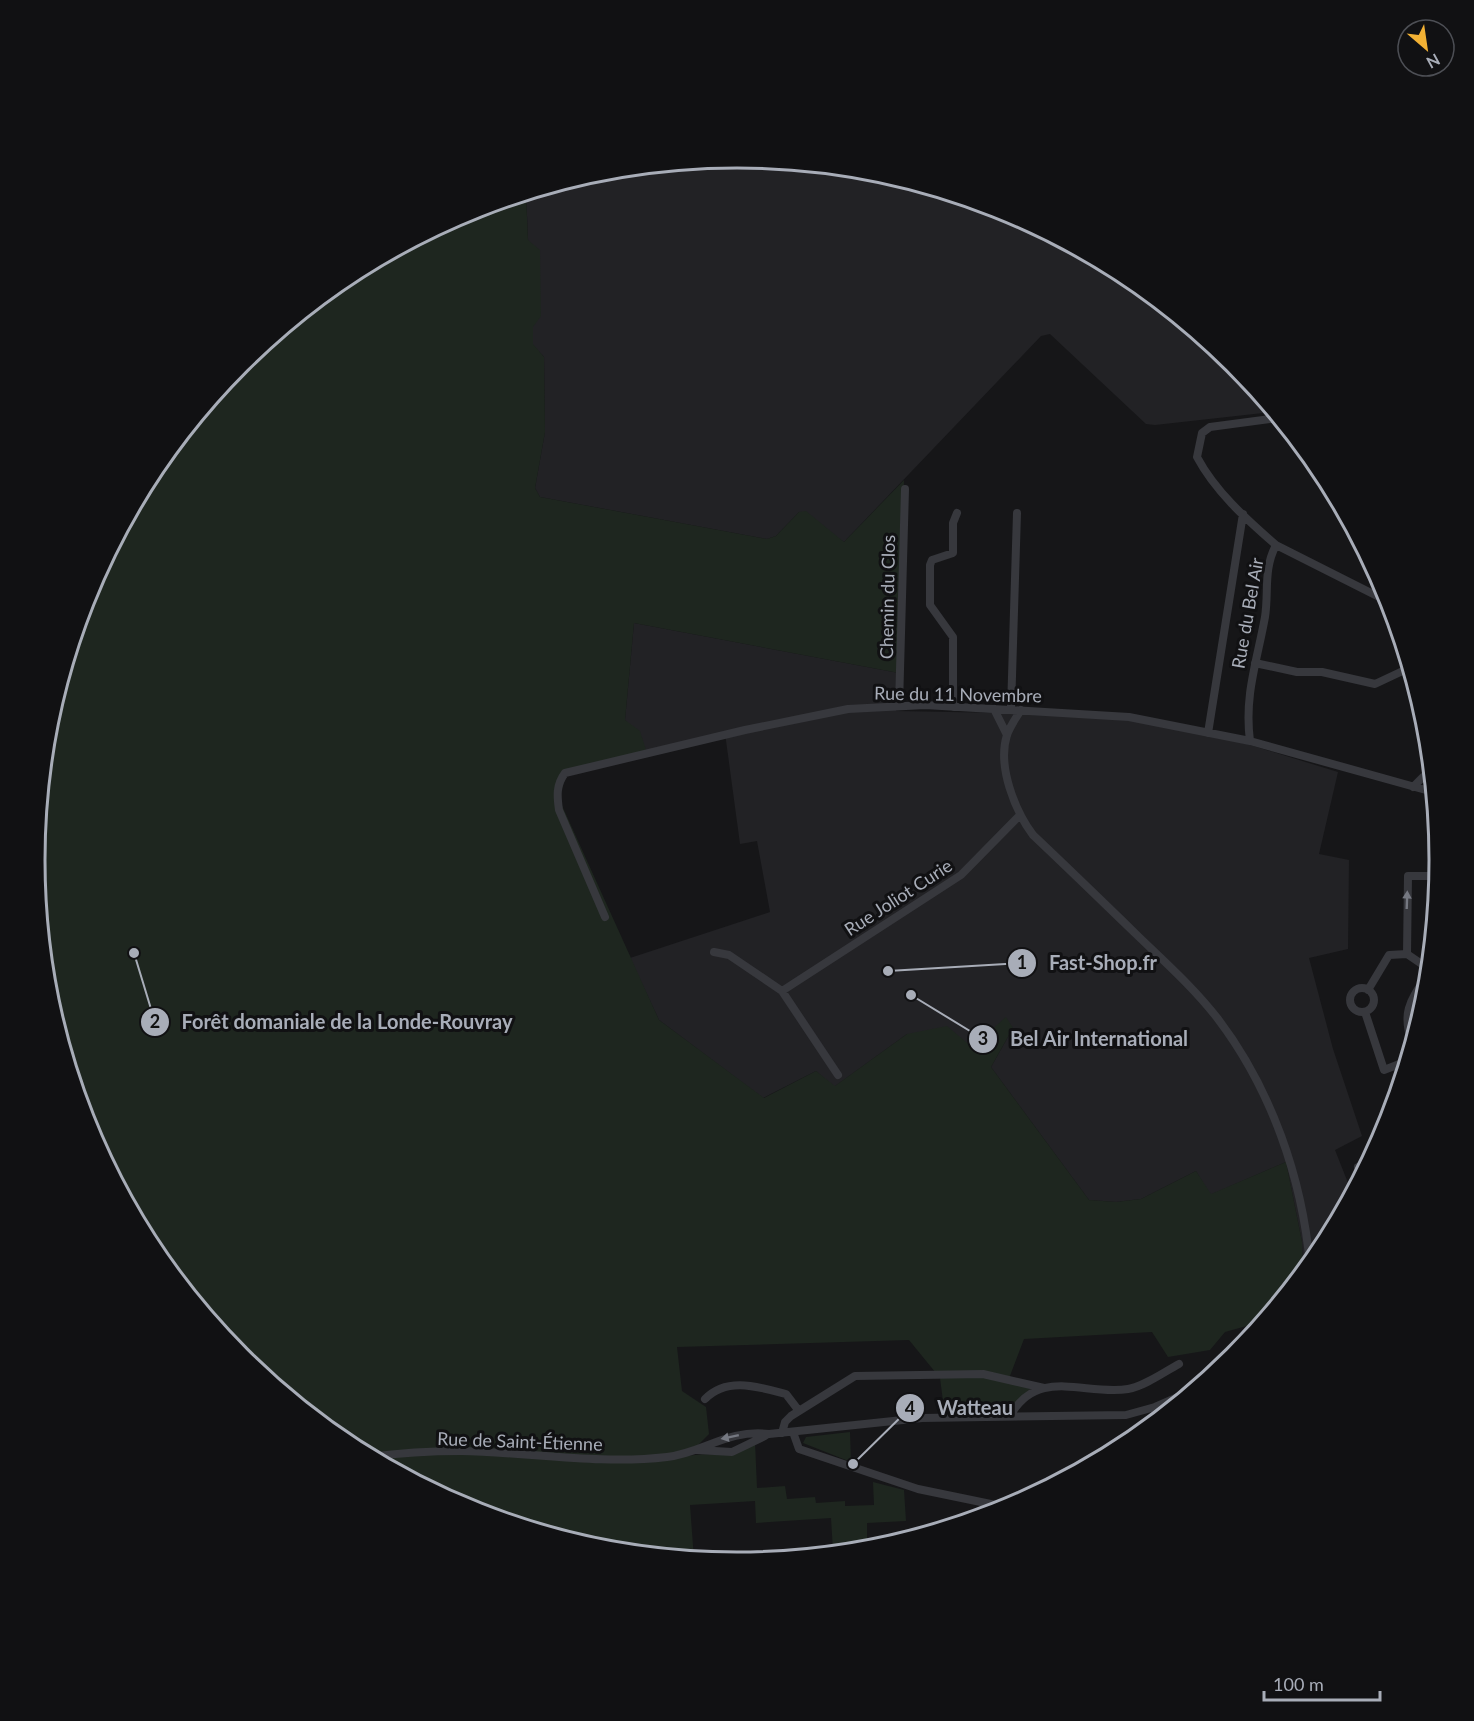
<svg xmlns="http://www.w3.org/2000/svg" width="1474" height="1721" viewBox="0 0 1474 1721" font-family="Lato,sans-serif">
<style>
.built{fill:#222225}
.green{fill:#1e261f}
.lines{fill:none;stroke-linecap:round;stroke-linejoin:round}
.minor{stroke:#37383d;stroke-width:8}
.oneway{fill:#757881}
.labels{text-anchor:middle;dominant-baseline:central;stroke-width:6;stroke-linejoin:round;paint-order:stroke}
.street-label{font-size:18px;fill:#a8adb8;stroke:#111113}
.rim{fill:none;stroke:#a8adb8;stroke-width:3}
.leader{fill:none;stroke:#a8adb8;stroke-width:2}
.callout-dot{fill:#a8adb8;stroke:#111113;stroke-width:2}
.mark-label{font-size:18px;text-anchor:middle;font-weight:bold;fill:#111}
.callout-label{font-size:20px;text-anchor:middle;font-weight:bold;fill:#a8adb8;stroke:#111113;stroke-width:6;stroke-linejoin:round;paint-order:stroke}
</style>
<rect width="100%" height="100%" fill="#161618"/>
<path class="built" d="M737,158L874,172L1006,212L1128,277L1234,364L1273,412L1155,425L1146,424L1050,334L1041,336L844,542L799,512L776,536L767,539L540,497L535,488L545,432L544,357L533,345L526,194L600,171Z
M634,623L899,673L896,711L1057,714L1131,720L1247,744L1338,772L1319,854L1349,860L1348,949L1309,958L1333,1049L1362,1136L1335,1150L1352,1193L1321,1251L1303,1273L1302,1242L1286,1162L1210,1195L1196,1171L1141,1199L1116,1202L1089,1200L991,1067L1013,1028L972,1048L907,1034L834,1087L816,1071L763,1098L659,1020L630,958L770,912L757,841L740,844L725,733L647,753L625,720Z"/>
<path class="green" d="M526,194L528,240L540,250L541,316L533,327V344L544,357L545,432L535,488L540,497L767,539L776,536L799,512L806,511L844,542L904,480L899,673L634,623L625,720L640,731L647,753L567,771L559,799L659,1020L764,1098L816,1071L835,1086L907,1034L947,1026L972,1047L1006,1017L1013,1028L991,1067L1089,1200L1116,1202L1141,1199L1196,1171L1211,1194L1286,1162L1302,1242L1303,1273L1261,1322L1225,1332L1210,1350L1168,1357L1152,1332L1024,1339L1008,1381L1030,1388L1028,1398L1004,1407L985,1403L944,1409L940,1378L909,1340L677,1347L682,1391L706,1407L709,1434L687,1456C720,1451 724,1462 755,1442L757,1488L785,1486L787,1499L815,1497L816,1503L845,1501V1506L874,1505L873,1482L904,1490L906,1521L867,1523V1550L833,1551L831,1518L756,1523L755,1501L690,1505L694,1559L600,1549L468,1509L346,1444L240,1357L153,1250L88,1129L48,997L35,861L48,723L88,591L153,470L241,364L347,276L468,211Z
M850,1432L851,1462L803,1443L806,1437Z"/>
<g class="lines">
<path class="minor" d="M1276,545C1246,519 1215,491 1197,457L1202,433L1210,427L1278,418
M1255,663L1297,672H1322L1375,684L1409,668
M899,706L905,489
M953,707V637L930,605V565L932,560L953,553V523L957,513
M994,709L1007,735
M1011,709L1017,513
M1021,710C1016,718 1010,726 1007,735C997,766 1015,811 1033,835C1069,869 1104,903 1139,937C1166,963 1195,989 1218,1019C1271,1089 1302,1177 1310,1265
M1208,733L1243,514
M1250,741C1244,696 1257,661 1265,617C1269,591 1263,570 1276,545L1389,602
M1413,787L1423,777L1431,775
M605,917L559,810C557,796 556,785 565,773L745,730L848,709L925,705L1129,717L1250,741L1433,792
M714,952L729,955L782,991L838,1075
M1407,954L1408,876H1438
M1350 1000a12 12 0 1 1 24 0a12 12 0 1 1-24 0Z
M1368,990L1389,955L1407,954L1429,969
M782,991L961,875L1019,816
M1365,1012L1384,1070L1407,1061
M1412,1043C1401,1011 1411,1000 1428,974
M1358,1167L1368,1163
M705,1399C727,1376 759,1387 786,1394L799,1411
M1010,1416C1038,1366 1085,1396 1128,1389C1145,1386 1164,1372 1179,1364
M793,1432L799,1449L918,1489L1010,1508
M782,1433L785,1422L791,1416L855,1376L983,1374L1044,1388
M697,1450L732,1452L765,1436
M369,1457C399,1453 430,1451 461,1451C529,1452 599,1465 667,1457C703,1453 727,1429 769,1434L922,1418L1126,1415L1155,1407L1194,1390
M731,1560L815,1555"/>
</g>
<defs><path id="oneway-solid" d="M-6-.8H1V-3.2L6.5 0L1 3.2V.8H-6Z" transform="scale(1.5)"/></defs>
<g class="oneway">
<use href="#oneway-solid" transform="translate(1407 900) rotate(-88)"/>
<use href="#oneway-solid" transform="translate(730 1437) rotate(168)"/>
</g>
<g class="labels">
<g class="street-label">
<text transform="translate(887 597) rotate(-89)">Chemin du Clos</text>
<text transform="translate(1247 613) rotate(-80)">Rue du Bel Air</text>
<text transform="translate(958 694) rotate(1)">Rue du 11 Novembre</text>
<text transform="translate(898 897) rotate(-33)">Rue Joliot Curie</text>
<text transform="translate(520 1441) rotate(2)">Rue de Saint-Étienne</text>
</g>
</g>
<path d="M0 0H1474V1721H0ZM45 860a692 692 0 1 1 1384 0a692 692 0 1 1-1384 0Z" fill="#111113" fill-rule="evenodd"/>
<path class="rim" d="M45 860a692 692 0 1 1 1384 0a692 692 0 1 1-1384 0Z"/>
<path class="leader" d="M888 971L1022 963M134 953L155 1022M911 995L983 1039M853 1464L910 1408"/>
<g class="callout-dot">
<circle cx="888" cy="971" r="6"/>
<circle cx="134" cy="953" r="6"/>
<circle cx="911" cy="995" r="6"/>
<circle cx="853" cy="1464" r="6"/>
<circle cx="1022" cy="963" r="15"/>
<circle cx="155" cy="1022" r="15"/>
<circle cx="983" cy="1039" r="15"/>
<circle cx="910" cy="1408" r="15"/>
</g>
<g class="mark-label">
<text x="1022" y="969">1</text>
<text x="155" y="1028">2</text>
<text x="983" y="1045">3</text>
<text x="910" y="1415">4</text>
</g>
<g class="callout-label">
<text x="1103" y="970">Fast-Shop.fr</text>
<text x="347" y="1029">Forêt domaniale de la Londe-Rouvray</text>
<text x="1099" y="1046">Bel Air International</text>
<text x="975" y="1415">Watteau</text>
</g>
<g transform="translate(1426 48) rotate(151)"><circle r="28" fill="#111113" stroke="#4d4f55" stroke-width="1.5"/>
<path d="M0-4.5L10 22L0 15L-10 22Z" fill="#f2b134"/>
<text y="-9" font-size="16" font-weight="bold" text-anchor="middle" fill="#a8adb8">N</text>
</g>
<path d="M1264 1691v9h116v-9" fill="none" stroke="#a8adb8" stroke-width="3"/>
<text x="1273" y="1691" font-size="18" fill="#a8adb8" stroke="#111113" stroke-width="4.5" paint-order="stroke">100 m</text>
</svg>
